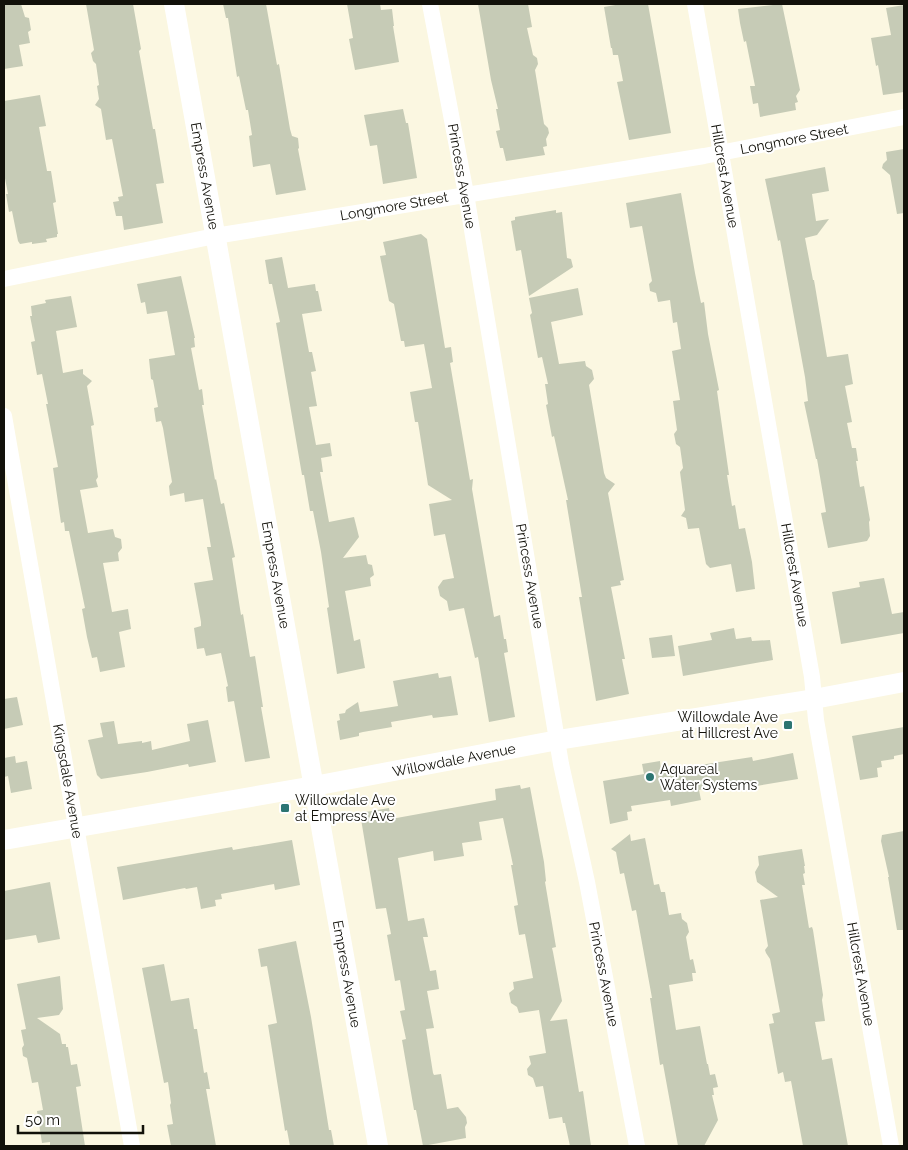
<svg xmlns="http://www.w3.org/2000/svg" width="908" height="1150" viewBox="0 0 908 1150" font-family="Raleway,sans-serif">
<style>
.building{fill:#c6cbb6}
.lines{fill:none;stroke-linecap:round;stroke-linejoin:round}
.minor{stroke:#fff;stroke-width:16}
.tertiary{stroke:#fff;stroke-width:20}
.poi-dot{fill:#2c7572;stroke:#fff;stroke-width:2}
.labels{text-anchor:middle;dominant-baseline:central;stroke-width:4;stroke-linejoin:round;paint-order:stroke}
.street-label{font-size:14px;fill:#12110a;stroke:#fff}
.poi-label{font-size:14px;fill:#12110a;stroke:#fff;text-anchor:start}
</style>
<rect width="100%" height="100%" fill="#fbf7e1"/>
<path class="building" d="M4,4H21L25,17L29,18L31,30L28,32L30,43L19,45L23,66L4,69Z
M86,4H133L141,49L139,51L153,129H155L164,183L156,184L163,223L124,230L122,216H116L113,202L119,201L118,197L123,196L112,139L106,140L101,109L95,105L99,99L97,86L99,85L96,64L93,61L91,53L94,50Z
M223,4H266L277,65L279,64L290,129L292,136L298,138L299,148L298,149L306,190L276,195L270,164L253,167L249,136L252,135L248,110H246L239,76L237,77L228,18H226Z
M347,4H380L381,10L392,9L394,26H393L399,62L355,70L349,39L353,38Z
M478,4H528L532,27L527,28L533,55L537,58L538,64L535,70L544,124L548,128L549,133L546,139L547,146L543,147L545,155L506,161L503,148H500L496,131L500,130L496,109H498L491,80Z
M621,4H648L671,133L629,140L617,82L623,81L618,55H613L612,48H611L604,7Z
M782,4L800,90L796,96L798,102L795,103L796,110L760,117L758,103L753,104L750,86H755L746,41L744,42L740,23L738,9Z
M904,5V92L883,95L878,65L876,66L871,38L891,35L886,8Z
M40,95L46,126L39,127L47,171H51L56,202L53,203L58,234H57V237L46,239L47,242L32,244V242L20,244L18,241L12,211L9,212L6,194H8L4,173V101Z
M403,109L406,123H408L417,178L383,184L377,145L370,146L364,115Z
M904,149V213L897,214L890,175L882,168L883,164L887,160L886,152Z
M825,167L829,191L812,194L816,221L829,219L817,235L805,238L813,280H814L827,357L848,354L853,384L845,386L852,422L847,423L852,448H856L858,461H856L860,487L864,486L870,520L869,522L870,536L867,541L828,548L821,513L826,512L817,459H816L804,402L808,401L805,377L780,240L778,241L765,179Z
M681,193L695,273L701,303L704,302L708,334L719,390L717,391L729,475H727L732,506L735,505L739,529L745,528L752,562L755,589L736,592L731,564L710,568L706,564L699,528L688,529L686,518L681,516L685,510L680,472L683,468L680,447L676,444L674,434L677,430L673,401L680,400L672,351L681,349L677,322L673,323L670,300L658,302L656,293L650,291L649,284L652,281L642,226L630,228L626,203Z
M556,210V213L562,212L567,258L571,259L573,267L529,296L521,250L516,251L511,221L515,220V217Z
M421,234L427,239L445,348L451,347L453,362L450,363L470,480L473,479L472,489L494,617L500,615L504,639H506L508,652L504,653L515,717L489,722L478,657L475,658L464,608L449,611L447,601L440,596L438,587L443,580L454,578L445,534L434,536L429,504L452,500L428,485L418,422H415L410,392L432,388L424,344L405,347L404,341H401L394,304L389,301L380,256L386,255L383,242Z
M282,257L288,288L315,284L316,291H318L322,311L302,314L309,352H312L316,371L311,372L317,406L309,407L316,445L330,443L332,456L321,458L323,472H320L329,522L354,517L359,537L343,558L366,555L368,564L372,565L374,575L370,578L371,586L345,591L354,641L360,639L365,668L337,674L327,608L329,607L321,552L313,511H310L304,475H302L276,323L280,322L272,284H269L265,260Z
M181,276L195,338H194L195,347L191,348L199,390L202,389L204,405H202L215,480L216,479L221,504L224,503L235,557L232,558L241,615L243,614L250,657L255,656L263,707H261L270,758L245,762L234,701L228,702L226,687L228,686L221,653L206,656L204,648L197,649L194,628L201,626V622L194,583L213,580L207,547H211L203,499L185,502L184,493L170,496L169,486L172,482L163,428L161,421L156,422L154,408L158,407L153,380L151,379L149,359L175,355L167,311L147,314L145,302L141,303L137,284Z
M578,288L583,315L551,322L559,364L585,361L586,366L592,370L594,379L589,385L604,473L606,478L615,484L608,493L624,580L620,581L621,585L611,587L625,659H622L629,694L596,701L579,597H582L566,500H568L554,436L552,437L546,405L548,404L545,384H548L542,357L538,358L530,315L532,313L529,298Z
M71,296L77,327L56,331L63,373L83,369V374L92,381L87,386L94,425L91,426L98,477L96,480L98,487L80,490L88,533L113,529L115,537L121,539L122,548L118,553L119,561L103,563L112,612L128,609L131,629L119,632L125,667L100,672L97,657L92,658L87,637L82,609L85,608L69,531H65L64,522L61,523L53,468L58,467L46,404H48L42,374L37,375L31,342L35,341L30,316H32L31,306L46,303L45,300Z
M884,578L892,614L904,612V633L841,644L832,592L860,587L859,582Z
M734,628L736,639L751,637L752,641L770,640L773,660L683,676L678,646L712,640L710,633Z
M672,635L675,656L652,658L649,638Z
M438,673L439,678L451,676L458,715L433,718L432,715L391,722L392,727L363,732L359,733V736L340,740L337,721L340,720L339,714L345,713L346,710L358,702L360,712L398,706L393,681Z
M17,697L23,725L4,729V699Z
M208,720L216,762L189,767L188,764L147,772L101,779L97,775L88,740L103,737L100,723L114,721L118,744L142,741V743L151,741L152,750L190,741L187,724Z
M904,727V754L894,756V759L881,761L882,767L877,768L878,777L860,780L852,736Z
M793,753L798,779L738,789V784L699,790L701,800L671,806L670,800L631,806L632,811L627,812L628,820L610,824L603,781L644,774L642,764L660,761L661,771L752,757L753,761Z
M15,756L16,763L27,761L32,789L11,793L8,776L4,777V758Z
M520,785L521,789L530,787L544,862L546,881L545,882L556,947L552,948L553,952L562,1001L550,1021L567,1019L579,1092L583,1091L591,1146H570L565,1123H563L562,1117L549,1119L543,1086L536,1087L533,1078L528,1075L527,1069L531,1064L529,1056L546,1053L539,1010L519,1013L517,1007L511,1003L509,993L514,989L513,982L533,978L525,934L519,935L514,906L518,905L511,865H513L503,818L479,822L482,840L462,843L464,856L434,861L433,851L398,858L408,921L424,918L428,937H423L430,971L436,970L439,989L427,991L434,1028L426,1029L433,1073L434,1075L441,1074L447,1109L458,1107L466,1117L467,1123L465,1127L466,1138L423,1146L416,1110H414L402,1040L406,1039L400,1011L405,1010L400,980L395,981L387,935L391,934L386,908L376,909L360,813L389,808L391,819L496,800L495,789Z
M904,831V930H897L888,877H889L881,841L882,835Z
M630,834L631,841L645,838L654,885L659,884L661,892H665L669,915L681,913L682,919L687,923L689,932L686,937L690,960L693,959L696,973H692L693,981L669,985L676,1030L700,1026L707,1064H708L710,1075L715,1074L718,1087L713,1088L714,1095H712L718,1120L704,1146H678L663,1064L660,1065L650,998H652L636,910L632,911L624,873L620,874L616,852L611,849Z
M292,840L300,885L275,890L274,884L221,894L222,899L215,900L216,906L201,909L197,887L186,889L185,888L123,900L117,867L232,847L233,850Z
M802,849L805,866H804L805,873L803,874L805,885H802L809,928L812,927L813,930L823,995L822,1000L825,1021L815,1022L822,1060L832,1058L848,1146H803L791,1081L785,1082L783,1072L778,1074L769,1024L774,1023L772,1014L780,1012L770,959L766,953L765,950L768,946L760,900L778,897L757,882L755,872L759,865L758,856Z
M50,882L60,939L38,943L36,935L5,940L4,930V891Z
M296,941L311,1017L329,1130H331L334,1146H290L287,1130L285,1131L268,1025L277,1023L267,966L261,967L258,949Z
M164,964L171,1001L189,998L194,1029H197L204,1073L207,1072L210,1089H206L216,1146H171L167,1125L173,1124L170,1105L171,1103L168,1082L164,1083L142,968Z
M60,976L63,1009L59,1015L37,1018L60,1034L62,1044H66V1047H68L71,1065L77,1064L81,1086L76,1087L85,1146H50V1142L42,1143L37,1111L43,1110L38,1082L32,1083L27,1058L23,1056L22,1048L24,1045L21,1030L26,1029L17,984Z"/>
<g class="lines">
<path class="minor" d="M430,4L466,194L561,764L587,882L637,1146
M695,4L812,677L816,720L891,1146
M4,279L215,236L704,156L904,117
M4,416L132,1146"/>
<path class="tertiary" d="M174,4L378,1146
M4,840L314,786L558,740L814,699L904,682"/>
</g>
<g class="poi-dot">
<rect x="783" y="720" width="10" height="10" rx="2.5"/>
<circle cx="650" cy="777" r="5"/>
<rect x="280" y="803" width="10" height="10" rx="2.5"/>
</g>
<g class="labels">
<g class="street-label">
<text transform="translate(794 139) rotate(-11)">Longmore Street</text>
<text transform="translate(205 176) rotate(80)">Empress Avenue</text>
<text transform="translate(462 176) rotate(80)">Princess Avenue</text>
<text transform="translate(725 176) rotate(80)">Hillcrest Avenue</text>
<text transform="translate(394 206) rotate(-10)">Longmore Street</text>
<text transform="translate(276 575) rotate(80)">Empress Avenue</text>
<text transform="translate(795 575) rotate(80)">Hillcrest Avenue</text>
<text transform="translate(530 576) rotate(80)">Princess Avenue</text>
<text transform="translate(454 760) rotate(-11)">Willowdale Avenue</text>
<text transform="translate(68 781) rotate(80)">Kingsdale Avenue</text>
<text transform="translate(347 974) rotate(80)">Empress Avenue</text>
<text transform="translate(604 974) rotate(79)">Princess Avenue</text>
<text transform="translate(861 974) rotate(80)">Hillcrest Avenue</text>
</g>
<g class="poi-label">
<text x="778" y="717" text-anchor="end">Willowdale Ave<tspan x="778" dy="16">at Hillcrest Ave</tspan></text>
<text x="660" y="769">Aquareal<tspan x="660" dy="16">Water Systems</tspan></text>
<text x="295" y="800">Willowdale Ave<tspan x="295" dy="16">at Empress Ave</tspan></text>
</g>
</g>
<rect width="908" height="1150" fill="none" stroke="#12110a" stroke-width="10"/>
<path d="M18 1125v8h125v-8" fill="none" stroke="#12110a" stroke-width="2.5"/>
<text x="25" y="1125" font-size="15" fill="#12110a" stroke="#ffffff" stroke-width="4" paint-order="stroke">50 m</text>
</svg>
